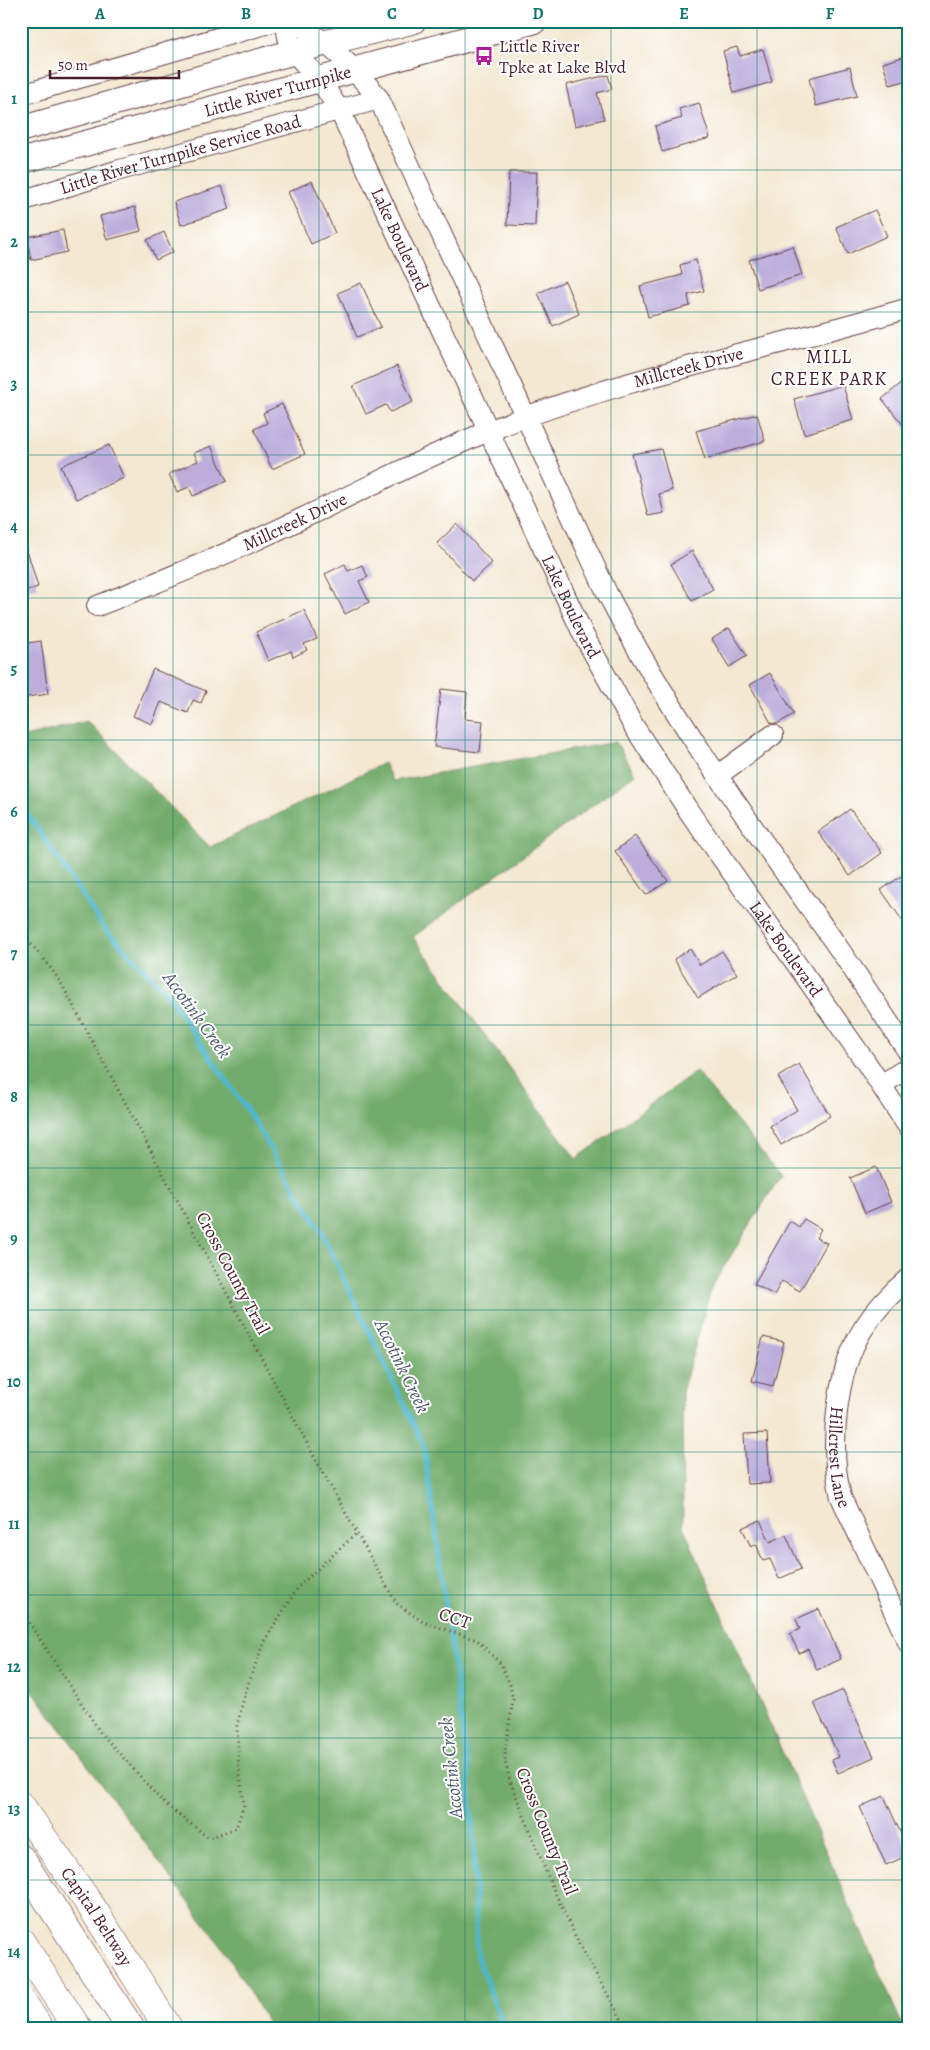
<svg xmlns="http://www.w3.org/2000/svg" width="930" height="2050" viewBox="0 0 930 2050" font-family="Alegreya,serif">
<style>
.forest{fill:#72ac6b;stroke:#5e664b}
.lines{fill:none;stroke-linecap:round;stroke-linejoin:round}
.stream{stroke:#4eb6cb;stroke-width:5}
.building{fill:#bcaddb}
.minor-casing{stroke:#633d44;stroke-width:22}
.major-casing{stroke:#633d44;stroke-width:27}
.highway-casing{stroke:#633d44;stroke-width:29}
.path{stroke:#633d44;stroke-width:3;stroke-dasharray:1 4;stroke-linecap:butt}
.minor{stroke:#fff;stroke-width:20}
.major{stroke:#fff;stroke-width:25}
.highway{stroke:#fff;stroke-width:28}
.grid{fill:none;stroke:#0f766e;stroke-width:1;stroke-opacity:0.55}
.labels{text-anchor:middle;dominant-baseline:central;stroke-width:4;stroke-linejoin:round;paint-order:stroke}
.poi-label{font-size:18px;fill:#4a1f2b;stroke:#fff;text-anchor:start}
.street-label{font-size:18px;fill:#4a1f2b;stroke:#fff}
.neighbourhood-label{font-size:19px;letter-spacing:1px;fill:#4a1f2b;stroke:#fff}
.water-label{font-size:19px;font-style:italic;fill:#4c5b6b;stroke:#fff}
.neatline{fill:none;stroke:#0f766e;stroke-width:2}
.grid-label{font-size:16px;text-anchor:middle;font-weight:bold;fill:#0f766e}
</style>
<rect width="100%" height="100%" fill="#fff"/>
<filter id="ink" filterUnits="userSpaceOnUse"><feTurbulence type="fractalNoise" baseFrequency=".02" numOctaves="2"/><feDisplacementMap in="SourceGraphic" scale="10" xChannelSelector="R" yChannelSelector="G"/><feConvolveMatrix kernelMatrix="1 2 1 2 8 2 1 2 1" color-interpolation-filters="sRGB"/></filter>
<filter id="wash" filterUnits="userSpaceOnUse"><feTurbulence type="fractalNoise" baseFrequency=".0096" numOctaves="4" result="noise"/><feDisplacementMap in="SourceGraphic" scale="20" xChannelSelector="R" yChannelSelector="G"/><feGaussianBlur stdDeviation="1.12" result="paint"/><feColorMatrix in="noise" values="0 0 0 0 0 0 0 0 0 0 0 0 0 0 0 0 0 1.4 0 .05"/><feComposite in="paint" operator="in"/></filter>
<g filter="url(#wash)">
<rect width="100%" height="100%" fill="#f3e8d1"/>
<path class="forest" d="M87,721L210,847L384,763L393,781L616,742L635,774L413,937L576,1159L696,1071L782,1177L778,1180L712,1286L682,1392L683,1526L904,2029H271L227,1954L21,1675V738Z"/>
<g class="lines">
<path class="stream" d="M21,814L29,816L105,929L164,990L249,1113L321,1231L424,1446L468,1769L474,1849L477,1957L500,2018L506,2029"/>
</g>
<g id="blocks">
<path class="building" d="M737,47L740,56L763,49L772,82L734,93L723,51Z
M909,55V80L890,85L883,63Z
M850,67L857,96L816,106L809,78Z
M608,75L612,89L597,93L604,119L575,126L566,85Z
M699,103L710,138L662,152L655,126L682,118L679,109Z
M509,172H537L535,226L507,225Z
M312,181L335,233L311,244L288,192Z
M222,186L230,209L181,225L174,202Z
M135,207L141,231L107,240L100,216Z
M875,210L887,236L848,254L836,227Z
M63,230L67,252L31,260L27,237Z
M164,232L173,252L156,260L147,240Z
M793,246L802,275L758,289L749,260Z
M696,260L704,291L688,295L690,306L648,317L640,286L682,275L680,265Z
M565,281L579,314L553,326L538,293Z
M361,283L381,327L357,337L338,293Z
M397,366L413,402L390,412L386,405L366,414L353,386Z
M909,377V432L882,399Z
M843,385L853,420L804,434L794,399Z
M282,404L305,454L272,469L254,429L267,423L263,413Z
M757,414L765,441L705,459L696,431Z
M109,445L124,478L76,499L61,466Z
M211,446L227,481L193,496L189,487L177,492L169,474L198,461L194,453Z
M661,449L672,490L659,494L664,513L648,516L632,454Z
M457,524L492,563L472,581L437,543Z
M25,543L38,587L21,592V544Z
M692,551L713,589L692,601L671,564Z
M345,564L348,571L362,565L368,577L359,581L369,602L345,614L325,574Z
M304,610L317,639L304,644L307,650L293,657L291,651L268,661L256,632Z
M729,628L747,656L729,667L712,639Z
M41,641L48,694L21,698V644Z
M153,669L206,691L201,703L193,700L188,713L161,702L152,724L133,716Z
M770,673L794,714L777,724L771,723L750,685Z
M441,689L467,692L465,719L483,721L480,752L434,747Z
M850,809L882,853L850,876L818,832Z
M635,836L668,881L646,895L615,851Z
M903,875L909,884V930L881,890Z
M690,949L700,965L722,951L737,974L698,998L674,959Z
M799,1064L830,1116L781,1145L770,1126L797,1110L778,1077Z
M876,1167L891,1202L865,1213L850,1178Z
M804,1219L821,1229L816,1238L827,1243L800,1291L782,1281L774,1295L754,1284L790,1221L799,1227Z
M763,1337L784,1342L773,1386L752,1381Z
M767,1433L770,1483L747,1484L744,1434Z
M760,1520L770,1542L786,1535L801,1569L779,1579L770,1559L763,1561L756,1544L751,1547L742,1528Z
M819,1609L841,1659L817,1670L808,1649L799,1653L790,1634L800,1629L796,1619Z
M843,1690L874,1757L838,1773L832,1760L839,1757L814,1703Z
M884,1796L909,1852V1855L886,1865L860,1807Z"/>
</g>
</g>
<g filter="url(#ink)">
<use href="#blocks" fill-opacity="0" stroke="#633d44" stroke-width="1"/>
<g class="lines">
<g class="minor-casing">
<g id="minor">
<path id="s1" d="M286,21C287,55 302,57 320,81C327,90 333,101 340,111L583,634L633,725L690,813L867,1064L909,1128"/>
<path d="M291,21C327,39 354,68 379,99L607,593C671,717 754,829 835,943C860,979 884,1016 909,1053"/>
<path d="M21,95L276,21"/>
<path id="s2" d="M21,201L116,171L379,99"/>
<path id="s3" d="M97,606C167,579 237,550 305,517C367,488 427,456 491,430C626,376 770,349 909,308"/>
<path d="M717,776L773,735"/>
<path d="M881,1085L909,1067"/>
<path id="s4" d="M909,1278C892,1292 875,1310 863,1329C835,1373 829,1448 841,1497L909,1644"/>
</g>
</g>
<g class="major-casing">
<g id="major">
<path d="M21,129L325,43L413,21"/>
<path id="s5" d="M21,161L534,21"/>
</g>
</g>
<g class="highway-casing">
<g id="highway">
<path id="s6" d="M21,1806L93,1909L169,2029"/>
<path d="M21,1859L131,2029"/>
<path d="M21,1942L78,2029"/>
<path d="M21,2000L40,2029"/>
</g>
</g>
<path class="path" d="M21,933L44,959L60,981L316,1460L396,1603L423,1622L477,1640L501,1664L510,1685L513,1700L505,1751V1763L511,1783L551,1884L580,1946L627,2029
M21,1610L100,1732L164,1803L209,1838L236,1828L244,1805L239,1768L237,1726L245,1693L264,1641L299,1586L357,1533"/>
<use href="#minor" class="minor"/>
<use href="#major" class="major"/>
<use href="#highway" class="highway"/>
</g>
</g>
<path class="grid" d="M173,21V2029M319,21V2029M465,21V2029M611,21V2029M757,21V2029M21,170H909M21,312H909M21,455H909M21,598H909M21,740H909M21,882H909M21,1025H909M21,1168H909M21,1310H909M21,1452H909M21,1595H909M21,1738H909M21,1880H909"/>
<defs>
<g id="bus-bare" transform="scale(1.5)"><path d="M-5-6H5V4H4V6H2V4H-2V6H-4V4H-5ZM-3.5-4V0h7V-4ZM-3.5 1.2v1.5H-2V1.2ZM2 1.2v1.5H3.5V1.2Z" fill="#b5179e" stroke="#fff" stroke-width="2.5" paint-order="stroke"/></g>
</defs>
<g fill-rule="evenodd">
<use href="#bus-bare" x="484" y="56"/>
</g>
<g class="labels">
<g class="poi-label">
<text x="499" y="46">Little River<tspan x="499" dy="21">Tpke at Lake Blvd</tspan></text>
</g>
<g class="street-label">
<text stroke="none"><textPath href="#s5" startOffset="266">Little River Turnpike</textPath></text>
<text stroke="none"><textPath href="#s2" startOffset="166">Little River Turnpike Service Road</textPath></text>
<text stroke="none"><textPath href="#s1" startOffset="249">Lake Boulevard</textPath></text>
<text stroke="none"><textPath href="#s3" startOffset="639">Millcreek Drive</textPath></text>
<text stroke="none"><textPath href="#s3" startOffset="215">Millcreek Drive</textPath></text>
<text stroke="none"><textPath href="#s1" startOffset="654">Lake Boulevard</textPath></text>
<text stroke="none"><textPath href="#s1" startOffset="1059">Lake Boulevard</textPath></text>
<text transform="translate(233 1273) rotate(62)">Cross County Trail</text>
<text stroke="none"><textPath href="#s4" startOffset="202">Hillcrest Lane</textPath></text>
<text transform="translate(455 1618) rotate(19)">CCT</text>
<text transform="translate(547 1831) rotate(68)">Cross County Trail</text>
<text stroke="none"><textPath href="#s6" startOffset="134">Capital Beltway</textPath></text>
</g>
<g class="neighbourhood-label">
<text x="829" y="357">MILL<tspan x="829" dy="22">CREEK PARK</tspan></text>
</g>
<g class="water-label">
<text transform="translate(197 1015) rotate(54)">Accotink Creek</text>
<text transform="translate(402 1366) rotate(64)">Accotink Creek</text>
<text transform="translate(451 1768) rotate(-96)">Accotink Creek</text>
</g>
</g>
<rect width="930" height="2050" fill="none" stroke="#fff" stroke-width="55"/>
<path d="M50 70v8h129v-8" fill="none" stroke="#4a1f2b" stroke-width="2.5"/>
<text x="58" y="70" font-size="15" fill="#4a1f2b" stroke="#ffffff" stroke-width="4" paint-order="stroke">50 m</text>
<rect x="28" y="28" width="874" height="1994" class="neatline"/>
<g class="grid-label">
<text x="100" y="19">A</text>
<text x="246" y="19">B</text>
<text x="392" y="19">C</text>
<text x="538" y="19">D</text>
<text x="684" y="19">E</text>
<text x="830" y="19">F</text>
<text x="14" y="104">1</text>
<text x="14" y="247">2</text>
<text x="14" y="389">3</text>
<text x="14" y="532">4</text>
<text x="14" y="674">5</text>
<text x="14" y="817">6</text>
<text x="14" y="959">7</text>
<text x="14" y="1102">8</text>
<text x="14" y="1244">9</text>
<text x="14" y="1387">10</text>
<text x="14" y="1529">11</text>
<text x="14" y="1672">12</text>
<text x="14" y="1814">13</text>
<text x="14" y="1957">14</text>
</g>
</svg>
